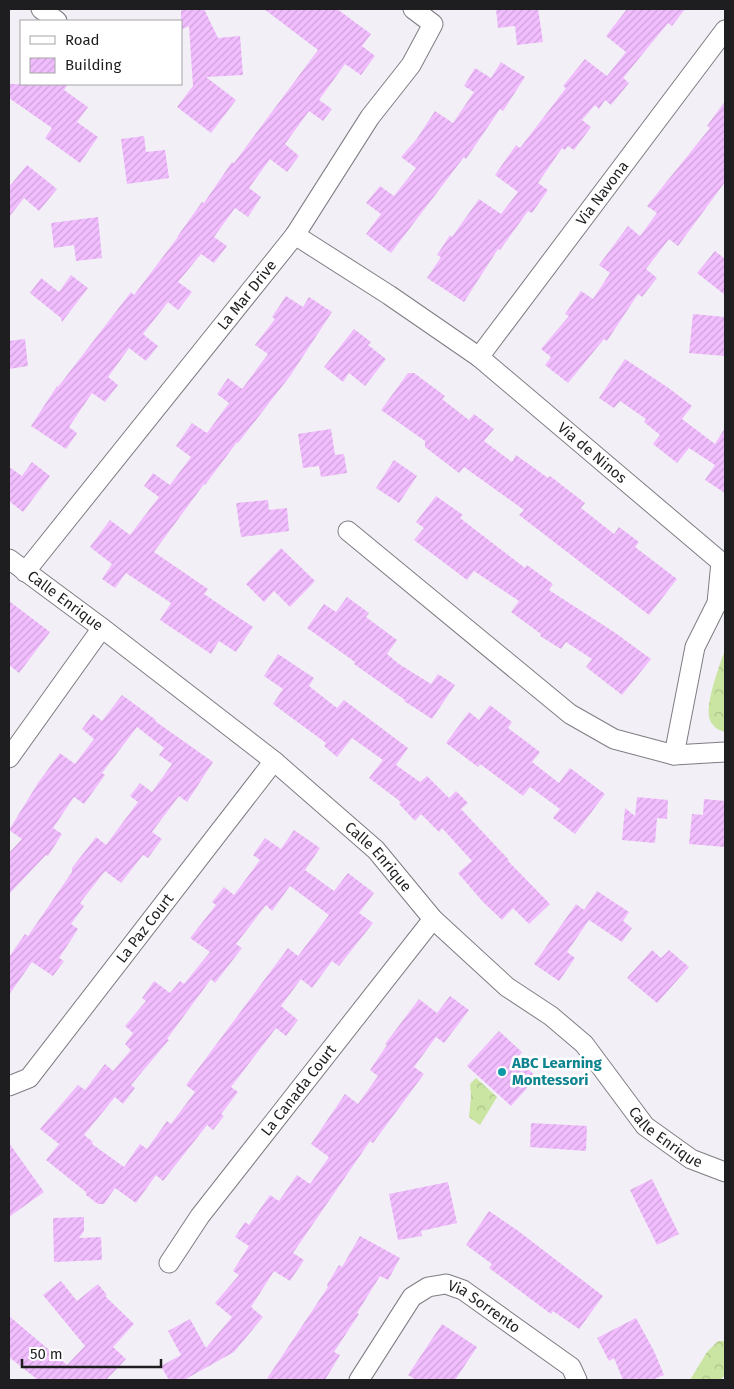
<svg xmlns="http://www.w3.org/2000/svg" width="734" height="1389" viewBox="0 0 734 1389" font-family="'Fira Sans',sans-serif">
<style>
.park{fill:url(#park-crowns)}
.building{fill:url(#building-hatch);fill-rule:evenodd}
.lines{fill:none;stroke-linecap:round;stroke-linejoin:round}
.street-casing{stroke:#7f7c83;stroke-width:21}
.street{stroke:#fff;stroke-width:19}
.culture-dot{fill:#0f9aa8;stroke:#fff;stroke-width:2}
.labels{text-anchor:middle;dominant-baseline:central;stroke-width:5;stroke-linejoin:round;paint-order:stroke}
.street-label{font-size:15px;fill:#1e1d20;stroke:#fff}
.culture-label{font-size:15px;font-weight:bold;fill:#0d838f;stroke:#fff;text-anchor:start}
</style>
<defs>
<pattern id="park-crowns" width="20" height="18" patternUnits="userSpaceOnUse" patternTransform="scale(1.25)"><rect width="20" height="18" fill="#cae4a1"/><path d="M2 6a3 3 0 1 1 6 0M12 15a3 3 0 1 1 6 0" fill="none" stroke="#adc38a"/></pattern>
<pattern id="building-hatch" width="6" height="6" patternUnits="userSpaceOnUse" patternTransform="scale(1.25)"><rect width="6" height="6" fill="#f1bdfe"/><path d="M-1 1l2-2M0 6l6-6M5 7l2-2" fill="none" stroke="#cea2d9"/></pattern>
</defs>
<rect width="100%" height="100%" fill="#f3eff7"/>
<path class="park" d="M725,650V732C718,730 713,727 710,720C704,706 720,664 725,650Z
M476,1078L497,1097L480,1125L469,1117L471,1096L470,1084Z
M718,1341H725V1374L721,1380H690L707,1352Z"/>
<path class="building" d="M181,9H204L218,38L240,36L243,75L206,77L236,100L211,133L177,107L193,86L189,26L181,30Z
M264,9H337L371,34L362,46L375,56L361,75L345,64L319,100L332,109L323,121L309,111L285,144L299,156L287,172L270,159L249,188L261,197L248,217L235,208L214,237L227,246L214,263L201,254L178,282L192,292L178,310L168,302L143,334L158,346L146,361L129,348L108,377L118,385L105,402L92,393L69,427L77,433L66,449L31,426L57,386L58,387L131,292L134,295L178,237H177L202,202L204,203L232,162L234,163L318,50Z
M496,9H538L543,42L517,45L515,26L498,28Z
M627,9H685L672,26L668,23L623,78L629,83L611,105L605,100L599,109L595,105L582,120L591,127L574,150L568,146L565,150L562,148L538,183L548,190L532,213L528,211L500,250L498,249L464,302L427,278L441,257L437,255L450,235L452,237L479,199L501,214L518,192L495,175L516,145L520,148L566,88L563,86L585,59L607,76L626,52L606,36Z
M501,62L525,77L503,111L500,109L466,159L464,157L391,253L366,234L381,214L366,203L380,186L394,196L416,168L401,157L416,140L435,111L453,123L474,92L464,86L475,68L491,78Z
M9,84H68L64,90L88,107L77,122L98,137L80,163L45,138L52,128L9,98Z
M725,101V182L678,246L669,239L646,269L657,278L642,297L638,294L607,341L604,339L568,383L545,365L551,357L541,349L569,316L565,314L581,291L593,299L610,273L599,265L628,226L640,236L657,213L647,206L710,128L707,126Z
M144,136L146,152L165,150L169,178L127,184L121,139Z
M27,165L57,189L39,211L24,198L9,217V187Z
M98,217L102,258L76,261L74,245L54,248L51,223Z
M715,251L725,259V295L697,273Z
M71,275L88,288L62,322L61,318L30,293L41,278L59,292Z
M286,296L303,307L309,297L332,312L290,376L238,443L237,442L205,485L204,484L154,552L208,589L204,594L253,627L236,652L219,641L211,654L160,620L171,603L126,573L115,588L102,579L112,564L90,547L110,520L130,535L159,497L144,486L153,473L170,485L191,457L176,446L192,423L207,433L229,403L217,394L228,378L242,389L268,354L255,345L275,319L272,317Z
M693,314L725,317V356L689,353Z
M354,329L371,342L368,345L386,359L365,386L349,373L343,382L324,367Z
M25,339L28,366L9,369V341Z
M625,359L670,389L692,406L682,419L715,444L725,428V493L705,480L715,465L689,448L677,463L653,444L660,435L644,422L646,419L620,401L614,408L599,398Z
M408,373H414L445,396L442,399L469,420L474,414L494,429L484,441L512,462L516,455L548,478L550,476L585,503L581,508L614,534L619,527L639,542L635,547L677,579L649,615L519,515L524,510L464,467L459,473L425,447V441L381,410Z
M331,429L335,455L344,454L347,473L321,477L319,466L303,468L298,434Z
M394,460L417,476L399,503L376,488Z
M32,462L50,476L23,512L9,501V467L22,476Z
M436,496L463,515L460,518L525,568L527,565L553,584L549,590L614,632L651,659L622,695L586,667L592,659L566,642L561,649L540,636L541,634L511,612L519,601L474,571L467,580L414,540L424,528L416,522Z
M268,500L269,510L287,508L289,531L241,537L236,503Z
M281,548L315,581L290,607L274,591L264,602L246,584Z
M347,597L369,613L366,617L397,640L387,654L399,664L431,684L438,674L455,685L432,719L404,701L405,700L354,664L355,662L307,628L324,604L336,612Z
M9,601L50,632L19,673L9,665Z
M278,654L314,678L309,686L337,708L344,700L408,748L396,765L420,782L427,776L449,798L456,791L468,803L461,809L509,860L508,861L550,904L529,924L513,908L502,920L483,902L458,873L472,861L442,828L439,832L421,814L415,821L399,804L401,802L369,778L383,760L352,738L337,757L324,746L326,743L273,704L283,689L264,676Z
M122,695L156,720L155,721L213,762L187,802L179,796L152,832L162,839L148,858L143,855L121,883L105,871L80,903L84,906L71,924L78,929L59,958L64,961L53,976L32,962L9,995V957L25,934L28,936L72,872V868L96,837L106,845L138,802L130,796L140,783L152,792L172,764L159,755L164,748L137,727L102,773L105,775L84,804L74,797L53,828L62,834L48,856L46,855L9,894V853L22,839L9,830L38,783L60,753L75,764L94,739L82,729L93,714L102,721Z
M490,705L512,722L508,728L540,752L532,762L559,783L570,768L605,794L575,834L553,818L560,809L530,787L523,796L480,764L478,767L446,743L469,712L479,720Z
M637,797L668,800L667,819L657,818L655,843L622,840L625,808L635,816Z
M704,799L725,801V847L689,844L692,814L703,815Z
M294,830L320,848L305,870L334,891L348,873L374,893L359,913L373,923L339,966L332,961L312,988L301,979L281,1006L298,1020L286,1036L276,1028L231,1087L238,1092L221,1114L224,1116L213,1130L207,1125L163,1181L156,1175L136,1203L115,1188L104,1204H98L86,1195V1192L46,1160L59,1144L40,1129L78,1085L85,1090L105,1064L113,1071L131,1050L125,1044L133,1033L125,1026L146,1001L142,998L154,981L170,993L180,981L184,984L210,952L190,938L216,905L212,902L224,887L234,895L260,860L253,855L265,838L281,849ZM290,886L329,915L298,956L288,948L186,1085L195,1092L171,1124L167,1121L147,1149L140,1144L124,1167L92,1144L93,1142L84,1135L115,1097L123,1104L135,1088L131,1085L169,1040L167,1039L211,979L215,983L242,948L236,944L266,905L272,911Z
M597,891L629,912L623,921L632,928L622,942L589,920L567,952L575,958L559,981L534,964L576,904L584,910Z
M652,950L661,958L669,950L689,967L657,1003L627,978Z
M450,996L469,1010L444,1043L436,1037L414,1067L424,1074L373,1143L370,1141L293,1253L304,1260L290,1281L274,1271L251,1307L263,1317L234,1352L184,1380H169L161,1366L181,1355L168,1331L190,1319L206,1348L232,1317L215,1303L239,1275L233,1271L249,1246L235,1237L245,1222L249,1225L270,1195L279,1201L297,1175L310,1184L329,1157L311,1144L345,1094L358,1104L378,1076L370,1070L387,1045L385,1044L419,999L437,1013Z
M499,1031L522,1052L516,1059L537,1077L511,1106L467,1066Z
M531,1123L587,1126L586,1151L530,1147Z
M9,1143L44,1192L9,1217Z
M652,1179L679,1234L657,1245L630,1190Z
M448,1182L457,1223L421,1231L422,1236L398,1240L389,1194Z
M489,1211L517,1230L603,1296L579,1329L553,1311L551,1314L489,1268L492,1264L466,1245Z
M84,1217V1231L79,1238L101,1237L102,1260L54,1262L53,1218Z
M360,1236L400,1258L388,1280L380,1276L357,1313L359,1314L334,1352L340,1355L325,1380H266L328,1287L327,1285L339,1265L342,1267Z
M61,1281L77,1301L98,1284L107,1295L105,1296L134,1324L113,1347L126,1359L106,1380H38L9,1357V1316L67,1365L85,1346L43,1295Z
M636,1318L654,1351L664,1375L652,1380H623L614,1358L609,1361L597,1338Z
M442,1324L477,1347L455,1380H416L408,1375Z"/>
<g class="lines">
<g class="street-casing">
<g id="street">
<path d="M41,9L57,21"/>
<path id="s1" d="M295,235L389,295L479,357L721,562L717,603L695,647L674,755"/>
<path id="s2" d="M479,357L725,30"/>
<path d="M348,531L570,714L614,739L674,755L725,752"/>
<path id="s3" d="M9,559L102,628L274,761L376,850L433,919L507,987L551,1016L584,1044L645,1126L691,1159L725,1172"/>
<path id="s4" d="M25,572L295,235L370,117L411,65L433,24L413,9"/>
<path d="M9,758L102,628"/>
<path id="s5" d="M9,1086L29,1078L274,761"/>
<path id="s6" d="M169,1263L200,1216L433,919"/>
<path id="s7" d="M359,1380L412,1297L428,1287L446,1284L463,1290L571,1367L577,1380"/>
</g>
</g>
<use href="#street" class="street"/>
</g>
<circle class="culture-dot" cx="502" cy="1072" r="5"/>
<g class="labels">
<g class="street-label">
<text stroke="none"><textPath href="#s2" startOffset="205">Via Navona</textPath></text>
<text stroke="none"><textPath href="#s4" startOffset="355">La Mar Drive</textPath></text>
<text stroke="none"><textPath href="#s1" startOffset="369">Via de Ninos</textPath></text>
<text stroke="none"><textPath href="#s3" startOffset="70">Calle Enrique</textPath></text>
<text stroke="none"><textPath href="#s3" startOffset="475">Calle Enrique</textPath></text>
<text stroke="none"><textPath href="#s5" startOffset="211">La Paz Court</textPath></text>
<text stroke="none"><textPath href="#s6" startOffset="216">La Canada Court</textPath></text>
<text stroke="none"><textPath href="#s3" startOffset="880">Calle Enrique</textPath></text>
<text stroke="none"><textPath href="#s7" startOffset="180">Via Sorrento</textPath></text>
</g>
<g class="culture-label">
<text x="512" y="1063">ABC Learning<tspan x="512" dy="17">Montessori</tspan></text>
</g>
</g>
<rect width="734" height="1389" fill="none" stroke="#1e1d20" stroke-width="20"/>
<rect x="20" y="20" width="162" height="65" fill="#ffffff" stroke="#a5a5a6"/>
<rect x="30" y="36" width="25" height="8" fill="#ffffff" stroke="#a5a5a6"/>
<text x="65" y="45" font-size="15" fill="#1e1d20">Road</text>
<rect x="30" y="58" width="25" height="15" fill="url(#building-hatch)" stroke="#a5a5a6"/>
<text x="65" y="70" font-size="15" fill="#1e1d20">Building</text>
<path d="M22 1359v8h139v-8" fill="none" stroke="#1e1d20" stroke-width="2.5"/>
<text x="30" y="1359" font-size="15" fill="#1e1d20" stroke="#ffffff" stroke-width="4" paint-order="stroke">50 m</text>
</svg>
